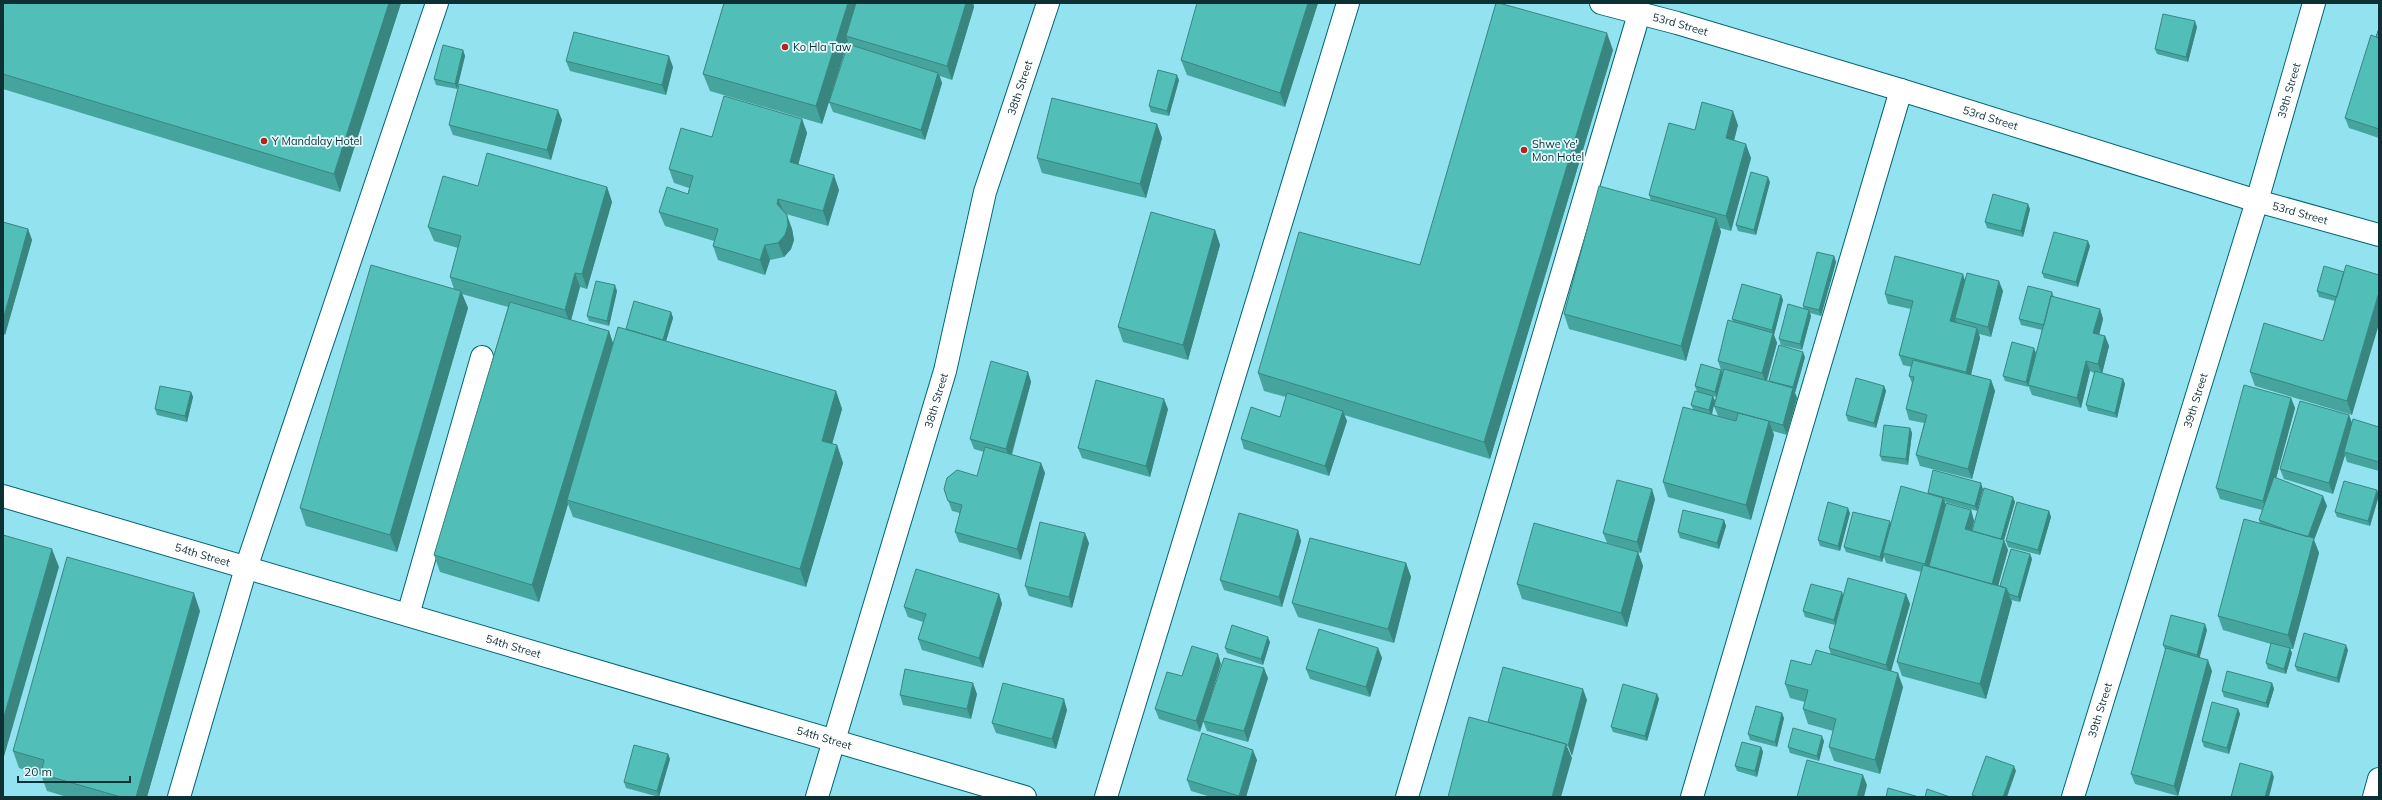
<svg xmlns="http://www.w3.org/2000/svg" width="2382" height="800" viewBox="0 0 2382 800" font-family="Mulish,sans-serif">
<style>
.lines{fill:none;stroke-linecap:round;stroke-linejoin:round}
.lane-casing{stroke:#006571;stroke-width:24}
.street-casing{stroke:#006571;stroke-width:24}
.lane{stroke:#fff;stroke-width:22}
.street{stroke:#fff;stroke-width:22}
.wall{fill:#46a49e;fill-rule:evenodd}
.shaded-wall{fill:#398681}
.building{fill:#51bfb8;stroke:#398681}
.poi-dot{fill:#b3241a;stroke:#e2f9fc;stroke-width:1.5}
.labels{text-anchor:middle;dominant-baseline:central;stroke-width:3.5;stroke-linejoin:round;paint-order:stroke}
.street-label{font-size:11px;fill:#0d3035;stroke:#e2f9fc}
.poi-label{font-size:11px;fill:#0d3035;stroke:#e2f9fc;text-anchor:start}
</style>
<rect width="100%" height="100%" fill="#92e2ef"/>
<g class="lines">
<g class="lane-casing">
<g id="lane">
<path id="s1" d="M2257,201L2314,3"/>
<path d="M408,615L482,357"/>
</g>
</g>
<g class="street-casing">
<g id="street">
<path id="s2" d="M1601,3L1677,23L1901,90L2257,201L2379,235"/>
<path id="s3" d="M3,496L1025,797"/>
<path d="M179,797L246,568L437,3"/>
<path id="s4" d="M817,797L945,371L985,192L1048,3"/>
<path d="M1106,797L1348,3"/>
<path d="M1407,797L1639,14"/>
<path d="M1692,797L1901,90"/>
<path id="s5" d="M2073,797L2257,201"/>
<path d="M2374,797L2379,779"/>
</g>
</g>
<use href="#lane" class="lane"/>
<use href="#street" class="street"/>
</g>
<path class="wall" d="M3,3H401L340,192L3,89Z
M724,3H973L974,7L952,80L940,76L942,83L925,140L833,112L829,102L849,45L848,41L822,124L710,91L703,74Z
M1318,3L1285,107L1187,75L1181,60Z
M2197,27L2188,62L2157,54L2155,49Z
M2379,28V138L2349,128L2345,118Z
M463,50L465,56L457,89L436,85L434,79Z
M1613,50L1490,459L1344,415L1347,421L1329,476L1244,449L1241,439L1280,417L1286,397L1264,391L1258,373L1420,265Z
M566,61L673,67L666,95L570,71Z
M1179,80L1169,116L1151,112L1149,106Z
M802,119L807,133L798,165L839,190L828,226L786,214L792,229L794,240L791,249L784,257L770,260L765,275L718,260L713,246L714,241L665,226L659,212L688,194L689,188L674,183L669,169L712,137Z
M562,120L551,160L453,135L449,125Z
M1157,124L1162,138L1146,198L1042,173L1037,158Z
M1738,125L1734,140L1751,158L1731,231L1720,228L1721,232L1686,361L1569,329L1564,314L1651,200L1649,195L1695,130Z
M1770,182L1756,235L1738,231L1736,225Z
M478,186L607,187L612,202L587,289L580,287L571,320L609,331L613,344L626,329L671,312L673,318L666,341L836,391L842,409L832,444L837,445L843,463L806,587L573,517L568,504L539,602L440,572L434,555L508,307L462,294L468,308L397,552L306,526L300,508L454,289L450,277L458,248L434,241L428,227Z
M2030,209L2023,237L1987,228L1985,222Z
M3,222L28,229L32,240L5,335L3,334Z
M1215,230L1220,245L1188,360L1123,342L1118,327Z
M2090,246L2078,287L2044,278L2042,273Z
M1834,256L1836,262L1821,316L1810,313L1811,316L1802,350L1781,345L1779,339L1804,309L1803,306Z
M2344,272L2352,415L2255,386L2250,372L2323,341L2335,301L2319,297L2317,291Z
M1965,280L2003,291L1991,337L1979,334L1980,338L1971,375L1991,380L1995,391L1972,479L1920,466L1916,455L1924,423L1909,420L1906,409L1912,383L1909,376L1912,367L1903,365L1899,355L1911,309L1888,304L1885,294Z
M617,291L609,326L589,321L587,316Z
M2052,292L2054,297L2100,309L2103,319L2099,335L2105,336L2109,346L2102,373L2123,379L2125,384L2117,418L2088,411L2086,405L2094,373L2090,371L2081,408L2032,395L2028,385L2042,330L2021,325L2019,319Z
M1781,295L1783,300L1774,335L1777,343L1767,381H1769L1805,357L1795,393L1797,398L1787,435L1773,431L1774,435L1751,520L1668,497L1663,482L1693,409L1691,405L1697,392L1695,386L1721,370L1718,361L1733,322L1732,319ZM1713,396L1716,397L1714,406L1718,416L1712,415L1715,401Z
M2012,342L2028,387L2005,381L2003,376Z
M1028,372L1031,382L1012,455L1041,463L1045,473L1021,560L959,542L955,532L960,513L952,511L944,489L977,476L984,452L974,449L970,439Z
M1884,386L1886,391L1876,428L1848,421L1846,415Z
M191,392L193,397L187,422L157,415L155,409Z
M2291,398L2295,408L2276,478L2327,506L2314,540L2319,553L2293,649H2290L2292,653L2286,674L2268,669L2266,663L2271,644L2223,630L2218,616L2260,524L2259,520L2262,510L2220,499L2216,488Z
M1168,409L1150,477L1082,458L1078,448Z
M2349,415L2352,423L2379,427V471L2347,462L2345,455L2333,494L2284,479L2280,469Z
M1910,428L1912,433L1908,465L1882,461L1880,456Z
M1983,489L1977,511L1945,502V504L1971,510L1974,521L1972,531L2015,502L2004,540L2008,550L1998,585L2000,586L2030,554L2032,559L2020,602L2011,600L2012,602L1986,699L1902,676L1897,662L1921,572L1886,563L1884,556L1882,562L1846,552L1844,547L1891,524L1928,494V493Z
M2379,495L2370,526L2337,517L2335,512Z
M1655,499L1641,553L1607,543L1603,533Z
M2049,511L2051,517L2040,555L2008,547L2006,541Z
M1850,513L1840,551L1820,546L1818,540Z
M1724,520L1726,526L1719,549L1680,538L1678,532Z
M1298,530L1301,541L1282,607L1224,590L1220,580Z
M1089,543L1072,608L1029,596L1025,586Z
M1638,552L1643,566L1627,627L1522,599L1517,584Z
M1406,563L1411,577L1394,643L1298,617L1292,603Z
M999,594L1002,604L983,668L922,650L918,639L923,622L908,617L904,607Z
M1906,594L1910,604L1891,671L1903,687L1880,774L1834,761L1829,747L1833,731L1808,724L1803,709L1805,702L1790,698L1785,684L1811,665L1831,655L1829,648L1835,625L1805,617L1803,611L1843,596Z
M200,611L147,797H67L47,791L41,775L19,768L13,751Z
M2207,630L2199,658L2212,671L2178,796L2135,784L2131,774L2165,650L2163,645Z
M1270,642L1263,665L1227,653L1225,648Z
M1378,648L1382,658L1370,697L1310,679L1306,669Z
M2348,650L2339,683L2297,671L2295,666Z
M1182,676L1200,732L1159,719L1155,709Z
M1268,678L1248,742L1207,731L1203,721Z
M2272,683L2274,689L2268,708L2224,697L2222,691Z
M977,694L971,719L903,705L900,695Z
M1657,694L1659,699L1647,741L1613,732L1611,727Z
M2238,709L2240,714L2229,754L2204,747L2202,741Z
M1067,710L1056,749L996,733L992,723Z
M1784,718L1777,747L1750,740L1748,734Z
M1824,741L1819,761L1790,753L1788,747Z
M1761,747L1763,752L1757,777L1737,771L1735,766Z
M668,754L670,759L659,797L626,788L624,782Z
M1257,760L1246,797H1211L1191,791L1187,780Z"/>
<path class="shaded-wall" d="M389,3H401L340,192L334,174Z
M848,3H860L846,36L848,41L822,124L816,106Z
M966,3H973L974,7L952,80L947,66Z
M1308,3H1318L1285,107L1280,93Z
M2195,21L2197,27L2188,62L2186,57Z
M1607,33L1613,50L1490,459L1484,442Z
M463,50L465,56L457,89L455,84Z
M669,56L673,67L666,95L662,85Z
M938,73L942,83L925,140L921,130Z
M1177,75L1179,80L1169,116L1167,111Z
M558,110L562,120L551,160L547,150Z
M1733,111L1738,125L1731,152L1726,138Z
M802,119L807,133L795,176L790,162Z
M1157,124L1162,138L1146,198L1140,184Z
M1746,144L1751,158L1731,231L1726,216Z
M834,175L839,190L828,226L823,211Z
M1768,177L1770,182L1756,235L1754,230Z
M607,187L612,202L587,289L582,274Z
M778,199L784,213L777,204Z
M2028,204L2030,209L2023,237L2021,231Z
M787,215L792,229L794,240L791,249L784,257L778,243Z
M1716,218L1721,232L1686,361L1681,346Z
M28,229L32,240L5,335L3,328V320Z
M1215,230L1220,245L1188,360L1183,345Z
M2088,241L2090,246L2078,287L2076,282Z
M765,245L770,260L765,275L760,260Z
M1834,256L1836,262L1821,316L1819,310Z
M575,273L580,287L570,324L565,310Z
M1963,274L1966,284L1955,318L1956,322L1954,332L1950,321Z
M1999,281L2003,291L1991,337L1988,327Z
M615,285L617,291L609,326L607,321Z
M461,291L468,308L397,552L390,535Z
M2379,292V324L2352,415L2347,401Z
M1781,295L1783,300L1774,335L1777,343L1766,383L1762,373L1773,333L1772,330Z
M2100,309L2103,319L2097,343L2093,333Z
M1809,310L1811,316L1802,350L1800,344Z
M671,312L673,318L663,351L661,346Z
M1977,328L1980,338L1969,382L1966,372Z
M609,331L615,349L567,500L568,504L539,602L532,585Z
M2105,336L2109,346L2102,374L2098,364Z
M2034,348L2036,353L2028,387L2026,382Z
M1803,352L1805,357L1795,393L1793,387Z
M2086,361L2090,371L2081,408L2077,398Z
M1721,370L1723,376L1717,397L1715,392Z
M1028,372L1031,382L1010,459L1006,449Z
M2123,379L2125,384L2117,418L2115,413Z
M1991,380L1995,391L1972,479L1968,469Z
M1884,386L1886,391L1876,428L1874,423Z
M1793,388L1797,398L1787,435L1783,425Z
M836,391L842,409L828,458L822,441Z
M191,392L193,397L187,422L185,416Z
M1713,396L1715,401L1711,416L1709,410Z
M2291,398L2295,408L2267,512L2263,501Z
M1164,399L1168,409L1150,477L1146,466Z
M1343,411L1347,421L1329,476L1325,466Z
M2349,415L2353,426L2344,452L2345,455L2333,494L2329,483Z
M1769,421L1774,435L1751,520L1746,505Z
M1910,428L1912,433L1908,465L1906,459Z
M837,445L843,463L806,587L800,569Z
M1041,463L1045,473L1021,560L1017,549Z
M1981,483L1983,489L1977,511L1975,506Z
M1652,489L1655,499L1641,553L1637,542Z
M2377,490L2379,495L2370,526L2368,521Z
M2323,496L2327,506L2314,540L2319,553L2293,649L2288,635L2307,538Z
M2013,497L2015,502L2004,540L2008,550L1996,594L1992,584L2000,542Z
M1943,498L1947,508L1928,574L1925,564Z
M1848,508L1850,513L1840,551L1838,546Z
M1971,510L1974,521L1969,539L1965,529Z
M2049,511L2051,517L2040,555L2038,550Z
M1724,520L1726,526L1719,549L1717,543Z
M1890,521L1892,527L1883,553L1884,556L1882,562L1880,557Z
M1298,530L1301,541L1282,607L1279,597Z
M1085,533L1089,543L1072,608L1069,597Z
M52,549L59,567L3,760V720Z
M1638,552L1643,566L1627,627L1621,613Z
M2030,554L2032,559L2020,602L2018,597Z
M1406,563L1411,577L1394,643L1388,629Z
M2006,588L2012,602L1986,699L1980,684Z
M1842,592L1844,598L1836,625L1834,620Z
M194,593L200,611L147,797H136Z
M999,594L1002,604L983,668L979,658Z
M1906,594L1910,604L1890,675L1886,665Z
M2205,624L2207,630L2199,660L2197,655Z
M1268,637L1270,642L1263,665L1261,659Z
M2346,645L2348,650L2339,683L2337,678Z
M1378,648L1382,658L1370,697L1366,687Z
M2290,648L2292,653L2286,674L2284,669Z
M1218,654L1221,664L1200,732L1196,721Z
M2208,660L2212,671L2178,796L2174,786Z
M1264,668L1268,678L1248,742L1244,731Z
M1898,673L1903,687L1880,774L1875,760Z
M973,683L977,694L971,719L967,709Z
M2272,683L2274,689L2268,708L2266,703Z
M1583,689L1587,700L1572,756L1568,746Z
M1657,694L1659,699L1647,741L1645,736Z
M1064,699L1067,710L1056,749L1052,739Z
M2238,709L2240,714L2229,754L2227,748Z
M1782,713L1784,718L1777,747L1775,742Z
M1822,736L1824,741L1819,761L1817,756Z
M1566,744L1572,758L1561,797H1552Z
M1761,747L1763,752L1757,777L1755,771Z
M1253,750L1257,760L1246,797H1239Z
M668,754L670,759L659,797L657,791Z
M2014,766L2016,771L2007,797H2003Z
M2272,772L2274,777L2269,797H2265Z
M1863,775L1867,785L1864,797H1857Z"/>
<path class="building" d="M3,3H389L334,174L3,74Z
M724,3H848L816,106L703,74Z
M856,3H966L947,66L846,36Z
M1197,3H1308L1280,93L1181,60Z
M1496,3H1499L1607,33L1484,442L1258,373L1299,232L1420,265Z
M2163,14L2195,21L2186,57L2155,49Z
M2379,28V38L2376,37Z
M574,32L669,56L662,85L566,61Z
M2371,35L2379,38V129L2345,118Z
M848,44L938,73L921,130L829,102Z
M443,45L463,50L455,84L434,79Z
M1158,70L1177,75L1167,111L1149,106Z
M459,84L558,110L547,150L449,125Z
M724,96L802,119L790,162L834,175L823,211L778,199L777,204L787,215L788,225L785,235L778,243L765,245L760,260L713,246L718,229L659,212L667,187L688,194L693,176L669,169L681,128L712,137Z
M1052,98L1157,124L1140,184L1037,158Z
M1702,102L1733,111L1726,138L1746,144L1726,216L1649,195L1669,123L1695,130Z
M487,153L607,187L582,274L575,273L565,310L450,277L461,236L428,227L443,176L478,186Z
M1751,172L1768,177L1754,230L1736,225Z
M1599,186L1716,218L1681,346L1564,314Z
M1993,194L2028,204L2021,231L1985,222Z
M1151,212L1215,230L1183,345L1118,327Z
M3,222L28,229L3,320Z
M2054,232L2088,241L2076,282L2042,273Z
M1817,252L1834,256L1819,310L1803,306Z
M1895,256L1963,274L1950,321L1977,328L1966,372L1899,355L1913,301L1885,294Z
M371,265L461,291L390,535L300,508Z
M2346,265L2379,275V292L2347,401L2250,372L2264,323L2323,341Z
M2324,266L2344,272L2337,297L2317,291Z
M1967,273L1999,281L1988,327L1955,318Z
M596,281L615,285L607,321L587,316Z
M1742,284L1781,295L1772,330L1732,319Z
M2028,286L2052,292L2044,325L2019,319Z
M2051,296L2100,309L2093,333L2105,336L2098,364L2086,361L2077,398L2028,385Z
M634,301L671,312L663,340L626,329Z
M510,302L609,331L532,585L434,555Z
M1788,304L1809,310L1800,344L1779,339Z
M1728,320L1773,333L1762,373L1718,361Z
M618,327L836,391L822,441L837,445L800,569L567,500Z
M2012,342L2034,348L2026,382L2003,376Z
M1779,345L1803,352L1793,387L1769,381Z
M1913,360L1991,380L1968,469L1916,455L1927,415L1906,409L1914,377L1909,376Z
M991,361L1028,372L1006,449L970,439Z
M1701,364L1721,370L1715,392L1695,386Z
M1724,369L1793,388L1783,425L1714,406Z
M2095,371L2123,379L2115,413L2086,405Z
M1856,378L1884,386L1874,423L1846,415Z
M1096,380L1164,399L1146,466L1078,448Z
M2244,385L2291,398L2263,501L2216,488Z
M160,386L191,392L185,416L155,409Z
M1695,391L1713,396L1709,410L1691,405Z
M1287,393L1343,411L1325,466L1241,439L1251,407L1280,417Z
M2300,401L2349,415L2329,483L2280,469Z
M1683,407L1736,421L1738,413L1769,421L1746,505L1663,482Z
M2353,419L2379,427V462L2344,452Z
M1884,425L1910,428L1906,459L1880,456Z
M985,447L1041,463L1017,549L955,532L962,505L948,501L944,489L947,478L957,470L977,476Z
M1933,470L1981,483L1975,506L1928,493Z
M2274,477L2323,496L2308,537L2292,532L2259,520Z
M1617,480L1652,489L1637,542L1603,533Z
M2344,481L2377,490L2368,521L2335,512Z
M1901,486L1943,498L1925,564L1883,553Z
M1984,488L2013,497L2001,539L1972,531Z
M1828,502L1848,508L1838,546L1818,540Z
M2017,502L2049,511L2038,550L2006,541Z
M1946,503L1971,510L1965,529L2004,540L1992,584L1929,566Z
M1683,510L1724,520L1717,543L1678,532Z
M1853,512L1890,521L1880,557L1844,547Z
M1239,513L1298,530L1279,597L1220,580Z
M2244,519L2314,538L2288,635L2218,616Z
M1040,522L1085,533L1069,597L1025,586Z
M1534,523L1638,552L1621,613L1517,584Z
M3,535L52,549L3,720Z
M1310,538L1406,563L1388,629L1292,603Z
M2011,549L2030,554L2018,597L2009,594L2006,588L2000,586Z
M67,557L194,593L136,797H121L41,774L44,760L13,751Z
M1923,565L2006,588L1980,684L1897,662Z
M916,569L999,594L979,658L918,639L926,614L904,607Z
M1848,578L1906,594L1886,665L1829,648Z
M1811,584L1842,592L1834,620L1803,611Z
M2171,615L2205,624L2197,655L2163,645Z
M1232,625L1268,637L1261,659L1225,648Z
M1319,629L1378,648L1366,687L1306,669Z
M2304,633L2346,645L2337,678L2295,666Z
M2271,643L2290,648L2284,669L2266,663Z
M1192,646L1218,654L1196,721L1155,709L1167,672L1182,676Z
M2166,648L2208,660L2174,786L2131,774Z
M1816,650L1898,673L1875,760L1829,747L1836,719L1803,709L1808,690L1785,684L1791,660L1811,665Z
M1224,658L1264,668L1244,731L1203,721Z
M1503,667L1583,689L1568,746L1566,744L1488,722Z
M905,669L973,683L967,709L900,695Z
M2227,671L2272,683L2266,703L2222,691Z
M1003,683L1064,699L1052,739L992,723Z
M1623,684L1657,694L1645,736L1611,727Z
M2212,702L2238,709L2227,748L2202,741Z
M1756,706L1782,713L1775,742L1748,734Z
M1469,717L1566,744L1552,797H1448Z
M1793,728L1822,736L1817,756L1788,747Z
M1202,733L1253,750L1239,796L1187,780Z
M1742,742L1761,747L1755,771L1735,766Z
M634,745L668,754L657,791L624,782Z
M1986,756L2014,766L2003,797H1978L1972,795Z
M1807,760L1863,775L1857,797H1797Z
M2240,763L2272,772L2265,797H2231Z
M1888,788L1919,797H1886Z
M1927,789L1950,797H1925Z"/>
<g class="poi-dot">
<circle cx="785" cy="47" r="4"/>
<circle cx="264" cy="141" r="4"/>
<circle cx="1524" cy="150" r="4"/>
</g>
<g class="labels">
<g class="street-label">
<text stroke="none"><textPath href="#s2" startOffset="82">53rd Street</textPath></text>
<text stroke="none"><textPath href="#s4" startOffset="738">38th Street</textPath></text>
<text stroke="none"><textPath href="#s1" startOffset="115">39th Street</textPath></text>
<text stroke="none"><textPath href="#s2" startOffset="406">53rd Street</textPath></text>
<text stroke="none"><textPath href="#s2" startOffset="730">53rd Street</textPath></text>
<text stroke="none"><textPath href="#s4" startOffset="414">38th Street</textPath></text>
<text stroke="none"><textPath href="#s5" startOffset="415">39th Street</textPath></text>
<text stroke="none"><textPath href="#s3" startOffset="208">54th Street</textPath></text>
<text stroke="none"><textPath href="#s3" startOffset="532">54th Street</textPath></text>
<text stroke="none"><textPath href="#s5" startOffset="91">39th Street</textPath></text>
<text stroke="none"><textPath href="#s3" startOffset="856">54th Street</textPath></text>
</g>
<g class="poi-label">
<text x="793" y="47">Ko Hla Taw</text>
<text x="272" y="141">Y Mandalay Hotel</text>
<text x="1532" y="144">Shwe Ye'<tspan x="1532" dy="13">Mon Hotel</tspan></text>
</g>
</g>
<rect width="2382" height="800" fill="none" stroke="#0d3035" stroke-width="8"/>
<path d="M18 776v6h112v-6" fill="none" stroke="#0d3035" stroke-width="2"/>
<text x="24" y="776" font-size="12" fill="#0d3035" stroke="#e2f9fc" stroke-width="3" paint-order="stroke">20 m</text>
</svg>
